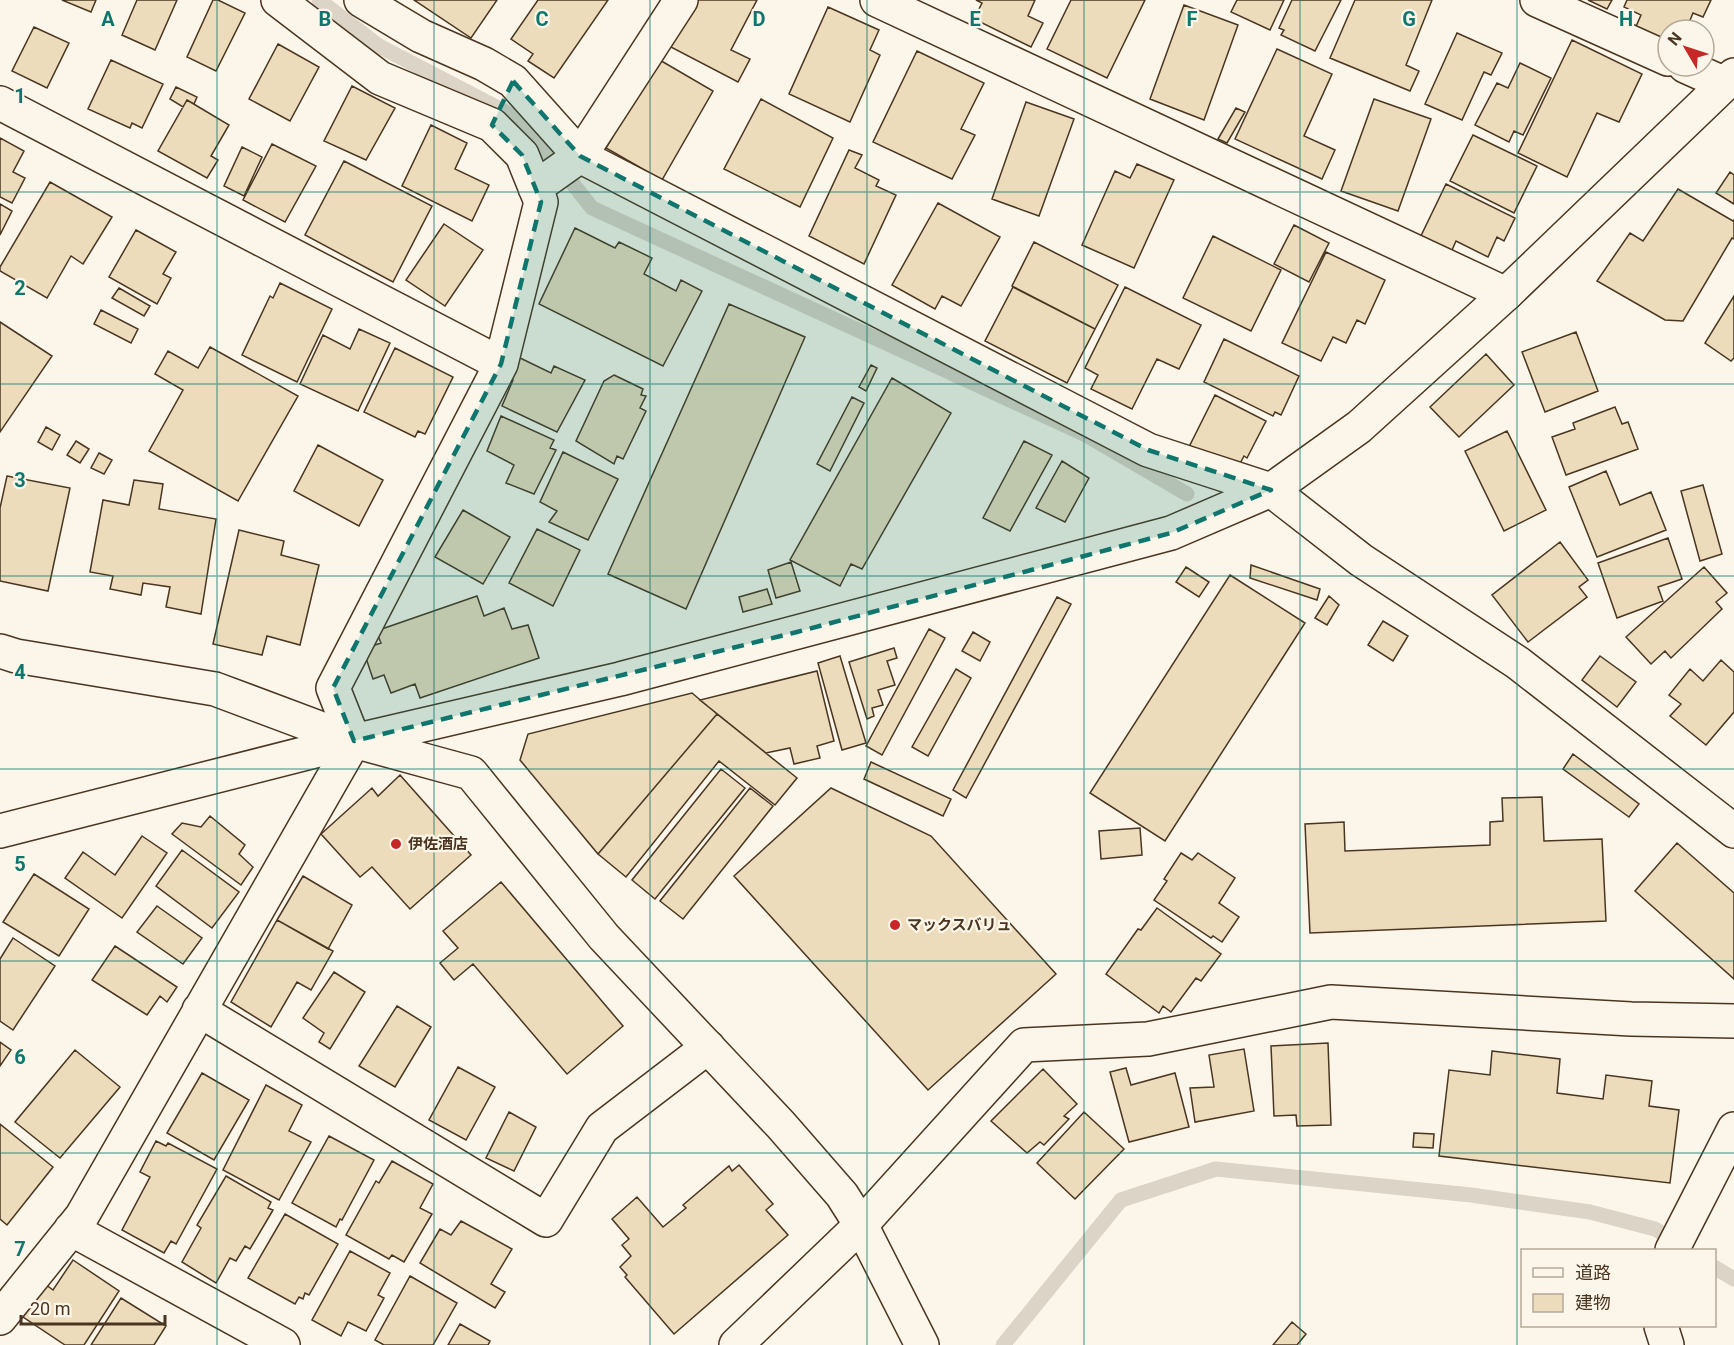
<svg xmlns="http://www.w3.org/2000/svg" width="1734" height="1345" viewBox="0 0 1734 1345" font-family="Roboto,'Noto Sans JP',sans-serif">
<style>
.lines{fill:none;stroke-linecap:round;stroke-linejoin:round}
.stream{stroke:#dcd4c6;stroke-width:15}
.building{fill:#ecdcbc;stroke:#4a3520;stroke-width:1.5}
.street-casing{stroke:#4a3520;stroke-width:36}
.secondary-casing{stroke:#4a3520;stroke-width:36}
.street{stroke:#fbf6e9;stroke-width:33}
.secondary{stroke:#fbf6e9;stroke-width:33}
.marked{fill:#0f766e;fill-opacity:0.2;stroke:#0f766e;stroke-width:4.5;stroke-dasharray:12 8;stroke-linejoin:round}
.grid{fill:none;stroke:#0f766e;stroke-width:1.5;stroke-opacity:0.55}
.poi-dot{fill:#c62828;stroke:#fbf6e9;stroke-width:2}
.labels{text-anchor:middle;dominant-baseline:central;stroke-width:4.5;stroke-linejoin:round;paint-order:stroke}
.poi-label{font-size:15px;font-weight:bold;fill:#4a3520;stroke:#fbf6e9;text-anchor:start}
.grid-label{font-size:20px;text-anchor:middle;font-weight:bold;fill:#0f766e;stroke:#fbf6e9;stroke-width:4.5;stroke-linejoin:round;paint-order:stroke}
</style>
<rect width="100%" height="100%" fill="#fbf6e9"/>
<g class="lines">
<path class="stream" d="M319,0L379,46L523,121L592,208L1086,435L1187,494
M1714,1267L1734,1279
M1003,1345L1121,1200L1216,1169L1471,1195L1590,1212L1655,1229L1679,1244"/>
</g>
<path class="building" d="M62,0H96L91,12Z
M137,0H177L155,50L122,35Z
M213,0H218L245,13L216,71L187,57Z
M414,0H497L471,38Z
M538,0H608L554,78L528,61L533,54L511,39Z
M691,0H757L731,50L750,59L738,82L667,45Z
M976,0H1035L1028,16L1043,23L1031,47L974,19L982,3Z
M1071,0H1145L1107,78L1047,49Z
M1237,0H1284L1270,30L1231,12Z
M1292,0H1341L1315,51L1281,35L1284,30L1279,28Z
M1355,0H1432L1406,65L1419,71L1410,91L1330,58Z
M1588,0H1612L1607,9Z
M1627,0H1711L1703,17L1693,13L1686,30H1668V47L1634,31L1641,15L1624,7Z
M1184,5L1238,25L1204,120L1150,99Z
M828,7L879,30L870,50L880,55L850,122L789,94Z
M34,27L69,43L47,88L12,71Z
M1457,33L1502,53L1491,75L1484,72L1462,120L1425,104Z
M1572,40L1642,74L1619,122L1597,113L1567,177L1518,153Z
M278,44L319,67L290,121L249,99Z
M1277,49L1332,74L1304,136L1335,150L1322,179L1235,139Z
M917,51L984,83L961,129L975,135L952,179L873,142Z
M658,59L713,91L662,180L606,148Z
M111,60L163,84L142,128L132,123L130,128L88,109Z
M1520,63L1551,78L1523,135L1514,131L1509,142L1475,125L1497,83L1508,88Z
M352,86L395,108L366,160L324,141Z
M176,87L197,97L194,104L187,100L183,107L170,99Z
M761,99L833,138L800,207L724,169Z
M1374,99L1431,119L1398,211L1341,191Z
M187,100L229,125L211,156L218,160L207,178L158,151Z
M1026,102L1074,119L1039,216L992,199Z
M1236,108L1245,112L1227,143L1218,139Z
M431,125L467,143L455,169L489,185L472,221L402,186Z
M1473,135L1537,166L1514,213L1450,181Z
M0,138L24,151L13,172L25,178L12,203L0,197Z
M272,144L316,166L285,222L243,200Z
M242,147L262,157L244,196L224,186Z
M849,150L862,155L855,168L879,180L876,186L896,195L864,264L809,236Z
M344,161L432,206L393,282L305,235Z
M1137,164L1174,180L1134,268L1082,245L1115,171L1130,178Z
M1730,172L1734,175V204L1716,193Z
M50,182L112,217L83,264L71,256L47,298L0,271V267Z
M1446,184L1515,218L1504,241L1497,237L1488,257L1456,241L1449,257L1418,242Z
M1678,189L1733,221L1734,220V239L1732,238L1683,321L1665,320L1597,281L1630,233L1643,241Z
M938,203L1000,237L961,306L942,296L935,309L892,285Z
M0,204L12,211L0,235Z
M444,224L483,250L445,306L406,280Z
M1294,225L1329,243L1309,282L1274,264Z
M575,228L615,248L619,242L652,258L644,274L676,291L681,280L702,291L663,366L539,304Z
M136,230L176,252L163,274L171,278L157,304L109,277Z
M1213,236L1281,270L1251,331L1183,298Z
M1034,242L1118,285L1095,329L1012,286Z
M1326,252L1385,280L1365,324L1357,320L1346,343L1333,337L1321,361L1282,343Z
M280,283L332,309L297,382L242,355L270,296L273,298Z
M1013,287L1095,329L1067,383L985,341Z
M1125,287L1201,325L1179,369L1157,359L1132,409L1091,389L1098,375L1085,368Z
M119,288L150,306L144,316L112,298Z
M1734,296V358L1731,361L1705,343Z
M729,304L805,337L686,609L608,574Z
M101,310L138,329L131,343L94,324Z
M0,322L52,356L0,432Z
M359,329L390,343L358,411L300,384L323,335L350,349Z
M1576,332L1598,391L1545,412L1522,352Z
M1224,339L1299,376L1281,415L1275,412L1273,416L1204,382Z
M210,347L298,396L238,501L149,451L183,390L155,374L168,351L198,368Z
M395,348L453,377L425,434L418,431L415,437L364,412Z
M1486,354L1514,385L1459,437L1430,407Z
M516,356L551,373L554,366L585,380L557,432L502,406L513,380L508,378Z
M871,365L877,368L866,391L859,387Z
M614,375L643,389L641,395L646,396L640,408L646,411L623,459L617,456L614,464L576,441L604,381Z
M892,378L951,413L862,569L851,564L840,586L790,560Z
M1215,395L1266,421L1247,458L1244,456L1236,471L1189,447Z
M852,397L864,403L830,471L817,464Z
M1615,407L1622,424L1628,422L1638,449L1566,475L1552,437L1575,429L1573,423Z
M501,416L554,440L550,448L556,450L534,494L506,483L514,465L487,451Z
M46,427L60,435L52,450L38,442Z
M1507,431L1546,510L1504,531L1465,451Z
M76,441L89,449L80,463L67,455Z
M1024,441L1052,455L1010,531L983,518Z
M318,445L383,480L359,526L294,491Z
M563,452L618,479L588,540L549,522L557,511L540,502Z
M99,453L112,460L104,474L91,468Z
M1062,461L1089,478L1065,522L1036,508Z
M1606,471L1620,505L1651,492L1666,530L1597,557L1569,487Z
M7,476L70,488L48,591L0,581V508Z
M134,480L163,484L159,509L216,519L201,614L166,607L170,587L143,583L141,595L110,589L113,576L90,572L103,500L129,505Z
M1703,485L1722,554L1700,561L1681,491Z
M463,510L510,537L483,584L435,557Z
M537,529L580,550L553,606L509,583Z
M239,530L284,541L281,555L319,565L300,645L267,636L262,655L213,644Z
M1668,538L1682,579L1658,587L1663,601L1617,618L1598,563Z
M1560,542L1588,580L1579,587L1587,597L1528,642L1492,595Z
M791,562L800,591L776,598L768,570Z
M1251,565L1320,589L1317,600L1250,578Z
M1186,567L1209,582L1199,597L1176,582Z
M1704,567L1727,593L1716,602L1722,609L1671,658L1665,651L1651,664L1626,637Z
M1230,575L1305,623L1165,841L1090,793Z
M767,589L772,604L743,612L739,597Z
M477,596L484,616L504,608L512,629L528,625L539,658L420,698L415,684L391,693L384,675L373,679L363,649L381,643L376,631Z
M1329,596L1339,605L1327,625L1315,618Z
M1057,597L1071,604L966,798L953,790Z
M1383,621L1408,636L1393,661L1368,645Z
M929,629L945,638L882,755L866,746Z
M973,632L990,642L980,661L962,651Z
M894,648L897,658L887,661L895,685L878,690L883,705L872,708L874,716L867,719L849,662Z
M840,656L866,743L842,750L818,663Z
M1600,656L1636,682L1617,707L1582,680Z
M1721,660L1734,672V712L1706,745L1670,716L1681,704L1669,695L1690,669L1703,681Z
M956,669L971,678L928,756L912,747Z
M817,671L834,741L817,746L820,758L794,764L790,748L766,753L700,700Z
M692,693L717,714L598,854L520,760L528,734Z
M717,714L797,778L775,805L719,761L626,877L598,854Z
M1573,754L1639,804L1629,817L1563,769Z
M871,762L951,799L943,816L864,779Z
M721,769L745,788L655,899L632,880Z
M400,775L471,855L410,909L372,867L360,877L321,834L372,788L378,796Z
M750,788L773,806L683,919L660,901Z
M831,788L931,836L1056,974L928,1090L734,876Z
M1542,797L1544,841L1602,839L1606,921L1310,933L1305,824L1344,822L1345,851L1490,845V822L1503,821L1502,798Z
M210,816L245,845L239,854L253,867L241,885L172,834L182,823L201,827Z
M1140,828L1142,855L1101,859L1099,831Z
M142,836L167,853L122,918L65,878L83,852L115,875Z
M1677,843L1734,893V979L1635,891Z
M182,850L239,892L212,928L156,886Z
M1181,853L1192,860L1198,853L1235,878L1219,903L1239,917L1222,942L1213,936L1211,938L1154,900L1167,881L1164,879Z
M34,874L89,909L59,956L3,922Z
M303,876L352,905L328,949L277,920Z
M501,882L623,1026L567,1074L473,964L454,980L440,963L458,948L443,931Z
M157,906L202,938L183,964L137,932Z
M1157,908L1221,954L1201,981L1196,978L1171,1012L1163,1006L1159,1013L1106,974L1138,929L1141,930Z
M277,920L333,951L311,990L297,982L271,1027L231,1002Z
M13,938L55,966L13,1030L0,1021V959Z
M115,946L177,987L167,1002L160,996L147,1015L92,980Z
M334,972L365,992L330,1049L319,1042L324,1033L303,1018Z
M397,1006L431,1027L395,1087L359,1066Z
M0,1042L11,1050L0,1066Z
M1328,1043L1331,1125L1297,1126L1296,1115L1274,1116L1271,1046Z
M1244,1049L1254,1111L1195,1122L1190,1088L1214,1087L1209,1055Z
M75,1050L120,1087L60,1158L15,1122Z
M1492,1051L1560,1059L1557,1093L1603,1099L1606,1075L1652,1081L1649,1106L1679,1110L1670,1183L1439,1156L1449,1070L1490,1075Z
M458,1067L495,1087L466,1140L429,1120Z
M1126,1068L1131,1085L1175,1073L1189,1127L1129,1142L1110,1072Z
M1043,1069L1077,1104L1064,1116L1069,1119L1044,1145L1040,1142L1027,1153L991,1121Z
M202,1073L249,1100L214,1160L167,1133Z
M266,1085L302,1105L289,1131L311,1142L279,1200L223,1170Z
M509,1112L536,1127L514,1171L486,1158Z
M1084,1112L1124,1149L1075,1199L1037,1163Z
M0,1124L53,1167L7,1225L0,1219Z
M1414,1133L1434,1134L1433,1148L1413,1147Z
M329,1136L374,1160L342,1220L340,1219L336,1227L292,1203Z
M156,1141L166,1146L168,1143L217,1169L176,1244L171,1241L164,1253L122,1230L150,1177L140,1172Z
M392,1161L433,1184L420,1208L432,1214L404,1262L392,1255L389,1259L346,1235L376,1181L379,1183Z
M739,1165L773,1204L766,1210L788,1235L674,1334L625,1277L627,1275L620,1267L631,1256L622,1245L629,1239L612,1219L637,1197L663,1227L686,1208L683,1205L729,1166L732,1171Z
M226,1176L271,1202L268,1208L273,1210L250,1249L245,1246L236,1261L230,1258L216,1283L182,1262L201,1228L197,1225Z
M285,1214L338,1244L309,1295L305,1293L303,1299L299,1297L295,1304L248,1278Z
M461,1221L512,1249L491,1284L505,1292L495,1308L420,1263L440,1229L451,1235Z
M350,1251L390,1273L378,1295L384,1298L366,1331L348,1322L341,1336L312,1320Z
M73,1260L119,1291L84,1345H65L23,1317L45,1284L53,1290Z
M410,1276L457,1303L433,1345H384L375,1340Z
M121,1298L166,1326L154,1345H91Z
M1292,1322L1306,1334L1297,1345H1273Z
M460,1324L490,1341L488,1345H448Z"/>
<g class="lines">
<g class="street-casing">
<path id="street" d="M361,0L421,36L484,64L513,81L580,156L1148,450L1271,490L1361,560L1518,663L1734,831
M877,0L1506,294
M1537,0L1668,59
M1685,66L1725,84
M0,103L501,364
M535,188L580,156L681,0
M199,1010L546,1220L602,1128L708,1047
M861,1225L1024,1045L1148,1039L1331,1002L1631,1019L1734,1021
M71,1229L283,1345
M1672,1250L1734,1129
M0,1318L82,1216L354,741L333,688L501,364L541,202L522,155L492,125L380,78L278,0
M1661,1326L1667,1345"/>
</g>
<g class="secondary-casing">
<path id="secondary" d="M0,651L16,656L215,689L354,741L471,773L604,937L781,1125L842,1195L861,1225L922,1345
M0,831L354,741L620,679L1171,533L1271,490L1359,427L1506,294L1734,75
M736,1345L861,1225"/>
</g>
<use href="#street" class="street"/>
<use href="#secondary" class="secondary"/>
</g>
<path class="marked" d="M513,81L580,156L1148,450L1271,490L1171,533L797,632L354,741L333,688L501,364L541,202L522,155L492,125Z"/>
<path class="grid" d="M217,0V1345M434,0V1345M650,0V1345M867,0V1345M1084,0V1345M1300,0V1345M1517,0V1345M0,192H1734M0,384H1734M0,576H1734M0,769H1734M0,961H1734M0,1153H1734"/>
<g class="poi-dot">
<circle cx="396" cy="844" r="6"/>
<circle cx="895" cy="925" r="6"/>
</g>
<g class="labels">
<g class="poi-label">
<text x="408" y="844">伊佐酒店</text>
<text x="907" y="925">マックスバリュ</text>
</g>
</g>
<g class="grid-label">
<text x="108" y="26">A</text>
<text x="325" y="26">B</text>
<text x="542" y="26">C</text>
<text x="759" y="26">D</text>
<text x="975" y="26">E</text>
<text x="1192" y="26">F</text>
<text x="1409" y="26">G</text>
<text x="1626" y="26">H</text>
<text x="20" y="103">1</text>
<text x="20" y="295">2</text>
<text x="20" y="487">3</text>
<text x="20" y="679">4</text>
<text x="20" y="871">5</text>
<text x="20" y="1064">6</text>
<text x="20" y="1256">7</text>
</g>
<rect x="1521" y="1249" width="195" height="78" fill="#fbf6e9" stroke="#b4a999" stroke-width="1.5"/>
<rect x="1533" y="1268" width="30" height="9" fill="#fbf6e9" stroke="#b4a999" stroke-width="1.5"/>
<text x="1575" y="1279" font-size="18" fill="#4a3520">道路</text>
<rect x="1533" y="1294" width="30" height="18" fill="#ecdcbc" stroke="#b4a999" stroke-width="1.5"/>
<text x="1575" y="1309" font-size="18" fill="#4a3520">建物</text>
<g transform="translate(1686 48) rotate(309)"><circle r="28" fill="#fbf6e9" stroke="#b4a999" stroke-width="1.5"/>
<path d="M0-4.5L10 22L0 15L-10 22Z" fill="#c62828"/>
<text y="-9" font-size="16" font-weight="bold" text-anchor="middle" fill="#4a3520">N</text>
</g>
<path d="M21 1315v9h144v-9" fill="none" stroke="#4a3520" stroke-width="3"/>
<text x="30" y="1315" font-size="18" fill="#4a3520" stroke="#fbf6e9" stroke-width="4.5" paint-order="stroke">20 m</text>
</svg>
